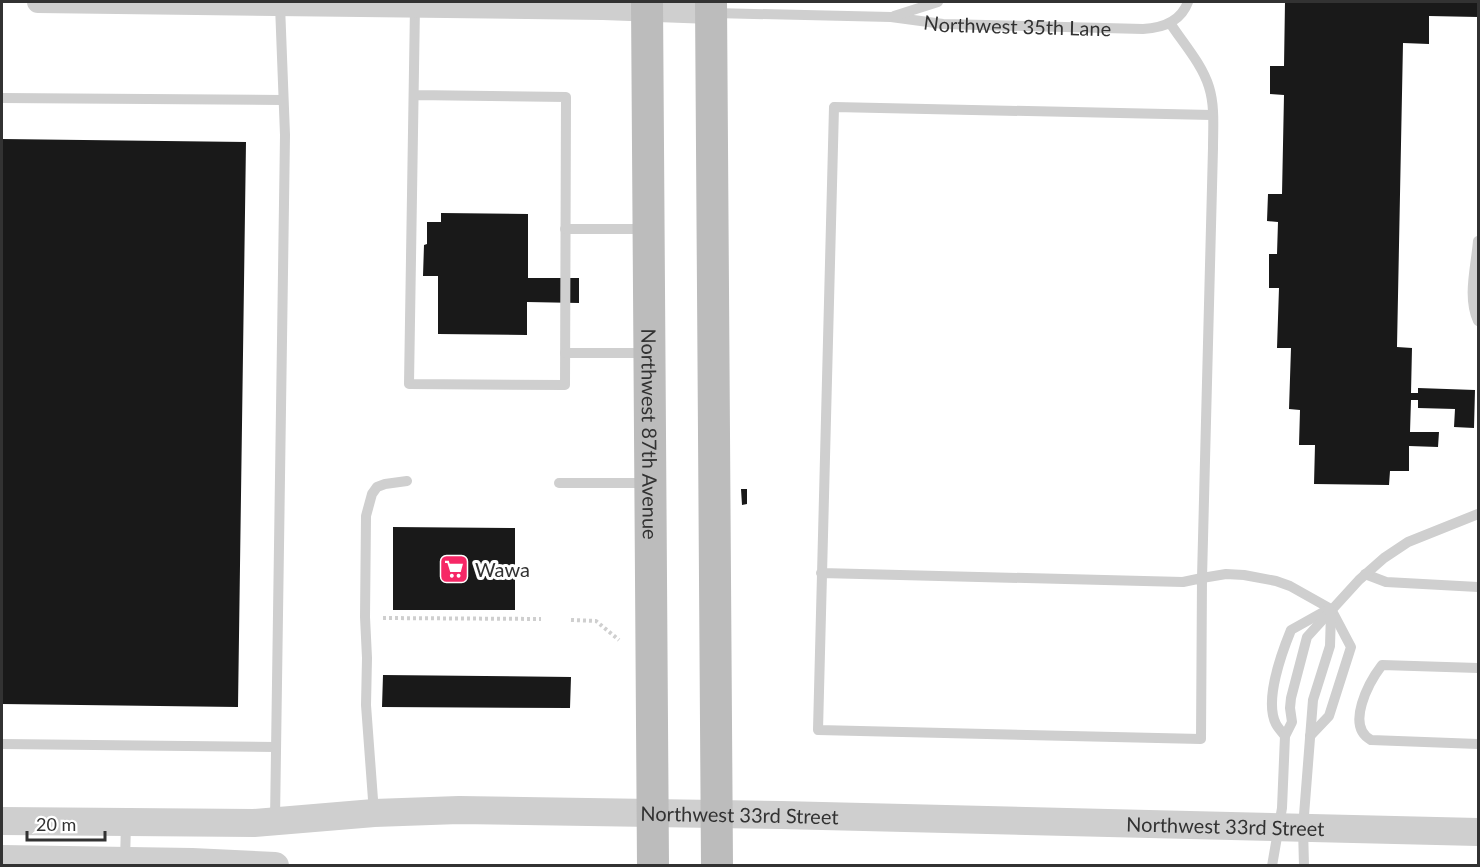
<svg xmlns="http://www.w3.org/2000/svg" width="1480" height="867" viewBox="0 0 1480 867" font-family="Lato,sans-serif">
<style>
.building{fill:#191919}
.lines{fill:none;stroke-linecap:round;stroke-linejoin:round}
.path{stroke:#cfcfcf;stroke-width:4;stroke-dasharray:3 3;stroke-linecap:butt}
.service{stroke:#cfcfcf;stroke-width:10}
.minor{stroke:#cfcfcf;stroke-width:22}
.tertiary{stroke:#cfcfcf;stroke-width:28}
.secondary{stroke:#bcbcbc;stroke-width:32}
.labels{text-anchor:middle;dominant-baseline:central;stroke-width:6;stroke-linejoin:round;paint-order:stroke}
.street-label{font-size:20px;fill:#323232;stroke:#fff}
.poi-label{font-size:20px;fill:#323232;stroke:#fff;text-anchor:start}
</style>
<rect width="100%" height="100%" fill="#fff"/>
<path class="building" d="M1285,2H1478V17L1429,16V44L1403,43L1397,347L1412,348L1411,393H1418V388L1475,390L1474,428L1454,427L1455,409L1418,408V400H1411L1410,432H1439L1438,447L1409,446V471H1390L1389,485L1314,484L1315,445H1299L1300,410L1289,409L1291,348H1277L1279,288H1269V254H1277L1278,222L1267,221L1268,194H1282L1284,95L1270,94V66H1284Z
M2,139L246,142L238,707L2,704Z
M441,213L528,214V278H579V303L527,302V335L438,334V276H423L424,245L427,244V222H441Z
M741,489H747V504L742,505Z
M393,527L515,528V610H393Z
M383,675L571,677L570,708L382,707Z"/>
<g class="lines">
<path class="path" d="M383,618L541,619
M571,620L596,621L619,640"/>
<g class="service">
<path id="s1" d="M714,13L891,17L943,24L1143,29C1163,28 1181,21 1188,2"/>
<path d="M894,16L938,2"/>
<path d="M1170,23C1183,43 1202,64 1209,87C1215,106 1213,128 1213,148L1202,578L1226,574L1244,575L1276,581L1290,586L1331,609L1351,647L1329,716L1310,736"/>
<path d="M414,95L566,97L565,385L409,384C411,258 413,132 415,6"/>
<path d="M2,98L283,100"/>
<path d="M565,229H646"/>
<path d="M1478,241C1476,267 1467,297 1478,321"/>
<path d="M565,353H646"/>
<path d="M559,483H648"/>
<path d="M821,573L1183,582L1202,578L1201,739L818,730L834,107L1212,115"/>
<path d="M1365,574L1386,582L1478,587"/>
<path d="M1478,668L1382,665C1369,682 1345,726 1371,740L1478,744"/>
<path d="M1285,736C1282,732 1278,728 1276,724C1264,701 1282,652 1291,630L1325,611"/>
<path d="M2,744L276,747"/>
<path d="M374,813L366,705L367,658L365,617L366,516L372,494L377,487L385,484L407,481"/>
<path d="M275,820L285,135L280,5"/>
<path d="M125,861L126,823"/>
<path d="M1272,866L1282,808L1285,736L1292,722L1290,708L1291,698L1307,637L1359,580L1384,558L1408,542L1478,514"/>
<path d="M1304,866L1303,828L1313,700L1330,646L1331,612"/>
</g>
<path class="minor" d="M38,2L603,9L711,13"/>
<g class="tertiary">
<path id="s2" d="M2,821L254,823L374,813L459,810L781,815L1478,832"/>
<path d="M2,859L192,862L275,866"/>
</g>
<g class="secondary">
<path id="s3" d="M647,2L653,866"/>
<path d="M711,2L717,866"/>
</g>
</g>
<defs>
<g id="supermarket-square" transform="scale(1.5)"><rect x="-9" y="-9" width="18" height="18" rx="4" fill="#f62766" stroke="#fff"/><path d="M-6-5.5h2.5l.6 2H6L4.5 2H-2.5L-4.4-4H-6ZM-1.5 3.2a1.3 1.3 0 1 0 .1 0ZM3 3.2a1.3 1.3 0 1 0 .1 0Z" fill="#fff"/></g>
</defs>
<g fill-rule="evenodd">
<use href="#supermarket-square" x="454" y="569"/>
</g>
<g class="labels">
<g class="street-label">
<text stroke="none"><textPath href="#s1" startOffset="304">Northwest 35th Lane</textPath></text>
<text stroke="none"><textPath href="#s3" startOffset="432">Northwest 87th Avenue</textPath></text>
<text stroke="none"><textPath href="#s2" startOffset="738">Northwest 33rd Street</textPath></text>
<text stroke="none"><textPath href="#s2" startOffset="1224">Northwest 33rd Street</textPath></text>
</g>
<g class="poi-label">
<text x="475" y="569">Wawa</text>
</g>
</g>
<rect width="1480" height="867" fill="none" stroke="#323232" stroke-width="6"/>
<path d="M27 831v9h78v-9" fill="none" stroke="#323232" stroke-width="3"/>
<text x="36" y="831" font-size="18" fill="#323232" stroke="#ffffff" stroke-width="4.5" paint-order="stroke">20 m</text>
</svg>
